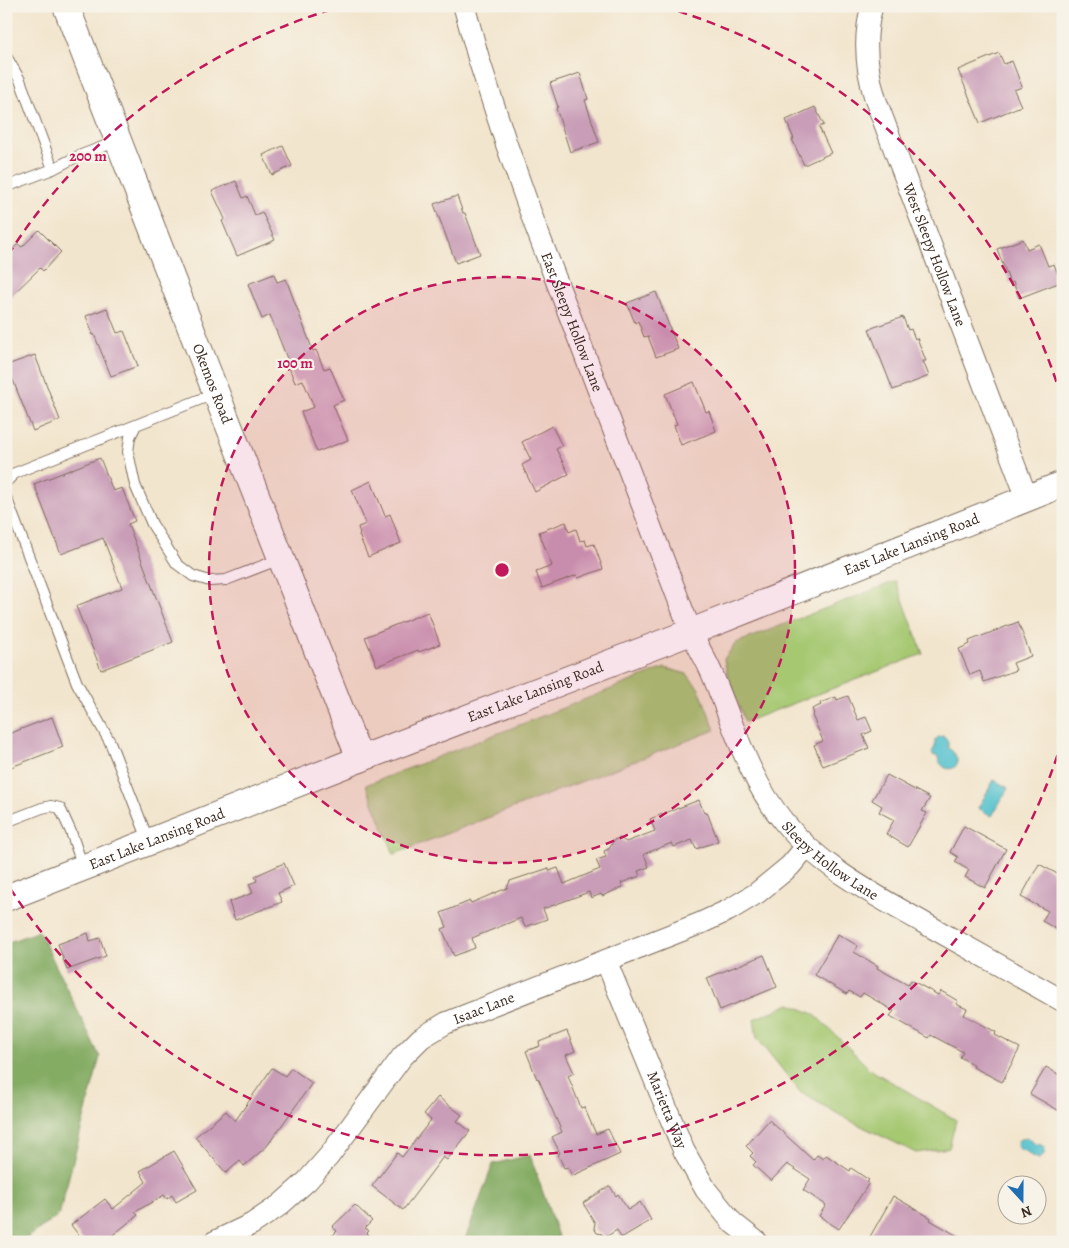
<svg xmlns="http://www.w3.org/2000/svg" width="1069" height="1248" viewBox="0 0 1069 1248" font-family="Alegreya,serif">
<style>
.green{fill:#a5c871;stroke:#707948}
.forest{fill:#84ac63;stroke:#606b40}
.water{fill:#56c3cf;stroke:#487676}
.building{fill:#c99db8}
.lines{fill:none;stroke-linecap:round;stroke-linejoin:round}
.service-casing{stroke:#7b6b5b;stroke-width:12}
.minor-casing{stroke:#7b6b5b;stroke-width:23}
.tertiary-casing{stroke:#7b6b5b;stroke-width:28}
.service{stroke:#fff;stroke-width:10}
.minor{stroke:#fff;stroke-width:21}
.tertiary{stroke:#fff;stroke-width:26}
.ring{fill:none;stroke:#c2185b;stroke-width:2.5;stroke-dasharray:9 6}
.labels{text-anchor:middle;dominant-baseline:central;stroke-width:4.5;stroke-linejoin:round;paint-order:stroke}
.street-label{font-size:15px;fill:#3b2a1e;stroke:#f7f3e8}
.centre{fill:#c2185b;stroke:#f7f3e8;stroke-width:2.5}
.ring-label{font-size:15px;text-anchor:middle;font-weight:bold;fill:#c2185b;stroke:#f7f3e8;stroke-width:4.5;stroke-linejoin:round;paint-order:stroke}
</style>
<rect width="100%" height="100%" fill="#f7f3e8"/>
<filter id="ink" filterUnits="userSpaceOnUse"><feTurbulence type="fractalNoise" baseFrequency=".02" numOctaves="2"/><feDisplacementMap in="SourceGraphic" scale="10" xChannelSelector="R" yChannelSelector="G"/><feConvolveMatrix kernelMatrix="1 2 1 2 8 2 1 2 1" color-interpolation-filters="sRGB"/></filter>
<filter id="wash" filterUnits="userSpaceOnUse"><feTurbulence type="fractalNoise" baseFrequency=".0096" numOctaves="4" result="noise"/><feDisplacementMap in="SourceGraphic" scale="20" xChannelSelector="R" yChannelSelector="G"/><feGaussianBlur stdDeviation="1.12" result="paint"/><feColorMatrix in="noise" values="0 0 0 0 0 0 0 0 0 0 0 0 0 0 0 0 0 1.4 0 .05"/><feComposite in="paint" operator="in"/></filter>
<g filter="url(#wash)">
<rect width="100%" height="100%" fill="#f2e5cd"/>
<path class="green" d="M896,581L923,654L745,722L728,677L724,659L736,643Z
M665,668L687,674L699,689L715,730L394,854L366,785Z
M790,1004L814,1014L871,1070L956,1120L949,1148L916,1153L849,1120L801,1093L757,1038L754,1019Z"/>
<path class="forest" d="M39,931L100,1057L59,1215L21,1242H6V943Z
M530,1155L560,1242H464L493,1164Z"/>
<path class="water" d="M942,736L946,738L948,742V747C951,750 955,753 956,757C962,770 942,775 938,757L933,755L932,752L935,747V740L939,737Z
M994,780L1008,788L992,816L978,808Z
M1026,1137L1032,1141L1034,1144H1039L1044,1147L1045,1152L1042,1157L1039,1159L1030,1155L1026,1151L1021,1150L1017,1146V1143L1019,1140Z"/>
<g id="blocks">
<path class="building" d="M999,53L1004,64L1012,61L1022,87L1014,90L1021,106L980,123L958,70Z
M580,73L588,99L585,100L599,142L570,152L556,108L558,107L550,83Z
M815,107L824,125L819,127L831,153L804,165L792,139H794L786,120Z
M283,146L292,166L272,175L263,155Z
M236,181L243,198L247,196L255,215L262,212L275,240L237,256L222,221L225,219L212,191Z
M457,196L463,213H465L480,254L456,263L434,204Z
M39,230L61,252L43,271L40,268L6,301V255L18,244L22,247Z
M1023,239L1027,249L1039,244L1048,266L1054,264L1061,282L1019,298L1013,282L1010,283L997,249Z
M274,274L277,282L286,279L313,351L316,350L324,369L330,367L344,400L333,405L348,440L317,452L301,412L314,407L303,380L295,383L287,362L288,361L270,315L262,319L248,284Z
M656,292L678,349L656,357L648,336L644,337L638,321L635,323L627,303Z
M107,308L117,333L124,331L138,366L111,376L94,334L93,335L86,316Z
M903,317L908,330L911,329L915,339L917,338L926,361H923L929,376L893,390L869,329Z
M35,355L60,420L33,431L7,365Z
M694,382L706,412L709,411L716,431L681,445L674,425L677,424L665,394Z
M552,426L562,446L556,449L569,474L535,492L522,465L531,460L522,442Z
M100,458L113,491L122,488L135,521L128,524L173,642L101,670L76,606L122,588L103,538L61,554L34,484Z
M371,481L385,516L390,514L401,543L368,557L359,535L360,534L358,527L366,524L352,490Z
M566,522L569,532L576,529L580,541L585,540L587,546L594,544L603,569L578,578L577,575L542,588L536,572L552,566L539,532Z
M428,612L440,644L419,652L418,650L377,666L365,637Z
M1018,622L1031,656L1013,663L1016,670L984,682L980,671L970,675L959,649L970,644L969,641Z
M848,696L858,720L866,717L872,731L863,735L869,748L823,766L814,745L823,741L812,715L814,714L812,709L821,705L820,703L836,697L837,700Z
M52,717L63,747L6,769V735Z
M887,775L930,798L922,811L927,813L908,847L886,834L894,820L879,812L882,806L872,800Z
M699,800L704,813L707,812L718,841L696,849L692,840L674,847L672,843L644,854L649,867L638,871L640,876L621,883L623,887L602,896L601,894L591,898L589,892L543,909L547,919L525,927L521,918L472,938L475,948L454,956L442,929L447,927L441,913L470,901L471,903L507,888L510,881L549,868V871L558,868L564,884L600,869L596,860L606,857L604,851L609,849L614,840L620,838L626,842L655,831L650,819Z
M964,826L1006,849L985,888L965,877L969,870L955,862L958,857L950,852Z
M284,863L294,886L278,893L282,902L235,920L229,902L253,893L249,884L257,881L255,876Z
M1039,864L1063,877V933L1042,921L1048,911L1021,897Z
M88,933L90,941L100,938L106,956L67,970L58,944Z
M838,934L858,946L854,952L878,966L877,968L908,985L911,980L938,995L941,991L958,1001L956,1004L967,1009L964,1015L996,1032L995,1035L1020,1048L1002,1082L973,1067L974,1065L960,1057L963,1052L931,1035L929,1038L890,1016L894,1011L863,993L860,997L849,991L847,994L814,975Z
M764,955L777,987L720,1010L707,978Z
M567,1031L575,1051L566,1055L574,1073L568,1076L581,1108L584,1107L596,1134L608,1129L620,1154L572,1176L568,1167L564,1168L558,1154L560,1153L552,1137L562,1132L538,1078L537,1079L526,1051L540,1046L539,1042Z
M1046,1067L1063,1077V1113L1030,1094Z
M272,1068L285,1076L291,1068L312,1083L267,1146L244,1166L240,1161L226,1173L195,1137L226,1111L235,1121Z
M438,1097L462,1115L457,1121L470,1131L447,1160L443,1157L403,1210L372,1186L397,1153L402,1157L431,1120L424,1114Z
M769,1120L813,1160L817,1155L823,1159L826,1155L850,1171L851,1168L869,1180L867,1182L869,1183L839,1229L819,1216L826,1205L803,1190L810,1179L787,1164L771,1181L753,1165L756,1162L750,1156L753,1153L746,1146Z
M174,1151L197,1190L176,1202L172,1195L167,1199L164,1195L135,1212L138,1215L104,1242H84L71,1225L105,1199L113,1209L146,1182L140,1171Z
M610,1186L616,1196L618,1194L628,1210L640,1202L651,1220L621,1238L617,1230L604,1238L602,1234L597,1233L594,1228L595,1223L583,1203Z
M893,1196L931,1218L930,1220L968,1242H867Z
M355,1205L372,1221L365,1228L369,1231L367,1233L375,1242H326L337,1231L332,1227Z"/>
</g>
</g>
<g filter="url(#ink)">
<use href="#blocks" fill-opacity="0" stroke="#7b6b5b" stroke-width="1"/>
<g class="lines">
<g class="service-casing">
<path id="service" d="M6,56L20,80L53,169
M6,187L53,169L76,157L118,141
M216,393L136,425L130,437L128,452L135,485L152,524L177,564L193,576L210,581L226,580L280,559
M6,482L15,473L136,425
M6,497L77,683L110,742L149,842
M6,822L42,808L51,806L60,808L71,832L83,867"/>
</g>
<g class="minor-casing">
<g id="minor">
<path id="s1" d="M464,6L479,60L506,143L535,225L691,632C698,647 707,661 713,676C734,726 749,780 784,822C820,867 875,895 924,923C971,949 1017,975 1063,1001"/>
<path id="s2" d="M872,6C863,38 866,70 876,101L1027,498"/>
<path id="s3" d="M606,961L684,1151L706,1190L733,1223L757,1242"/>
<path id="s4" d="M214,1242L252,1224L280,1205L307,1181L329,1156L402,1057L421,1038L446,1023L701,923L729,910L757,893L790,866L806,847"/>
</g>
</g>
<g class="tertiary-casing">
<g id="tertiary">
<path id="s5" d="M66,6L216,393L360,759"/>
<path id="s6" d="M6,898L360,759L691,632L1063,484"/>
</g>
</g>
<use href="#service" class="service"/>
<use href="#minor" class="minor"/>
<use href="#tertiary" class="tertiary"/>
</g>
</g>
<circle cx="502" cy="570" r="293" fill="#c2185b" fill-opacity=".12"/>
<g class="ring">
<circle cx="502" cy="570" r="293"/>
<path d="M1062 741A586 586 0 0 1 8 885M8 255A586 586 0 0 1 340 7M664 7A586 586 0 0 1 1062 399"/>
</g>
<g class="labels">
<g class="street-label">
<text stroke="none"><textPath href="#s2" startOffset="261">West Sleepy Hollow Lane</textPath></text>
<text stroke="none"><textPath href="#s1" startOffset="334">East Sleepy Hollow Lane</textPath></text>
<text stroke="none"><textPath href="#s5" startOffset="405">Okemos Road</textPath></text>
<text stroke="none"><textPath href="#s6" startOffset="972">East Lake Lansing Road</textPath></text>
<text stroke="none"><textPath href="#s6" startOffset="568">East Lake Lansing Road</textPath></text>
<text stroke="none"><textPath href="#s6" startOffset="162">East Lake Lansing Road</textPath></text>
<text stroke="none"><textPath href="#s1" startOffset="939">Sleepy Hollow Lane</textPath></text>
<text stroke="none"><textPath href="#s4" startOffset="365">Isaac Lane</textPath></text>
<text stroke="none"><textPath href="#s3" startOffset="161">Marietta Way</textPath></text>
</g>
</g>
<circle cx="502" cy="570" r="8" class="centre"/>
<g class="ring-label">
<text x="88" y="161">200 m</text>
<text x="295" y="368">100 m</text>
</g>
<rect width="1069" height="1248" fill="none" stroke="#f7f3e8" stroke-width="25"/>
<g transform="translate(1022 1200) rotate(159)"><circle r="24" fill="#f7f3e8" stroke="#aca397"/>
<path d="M0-4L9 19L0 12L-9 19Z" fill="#1f6fb2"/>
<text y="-8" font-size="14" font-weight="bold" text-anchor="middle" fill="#3b2a1e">N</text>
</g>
</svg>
